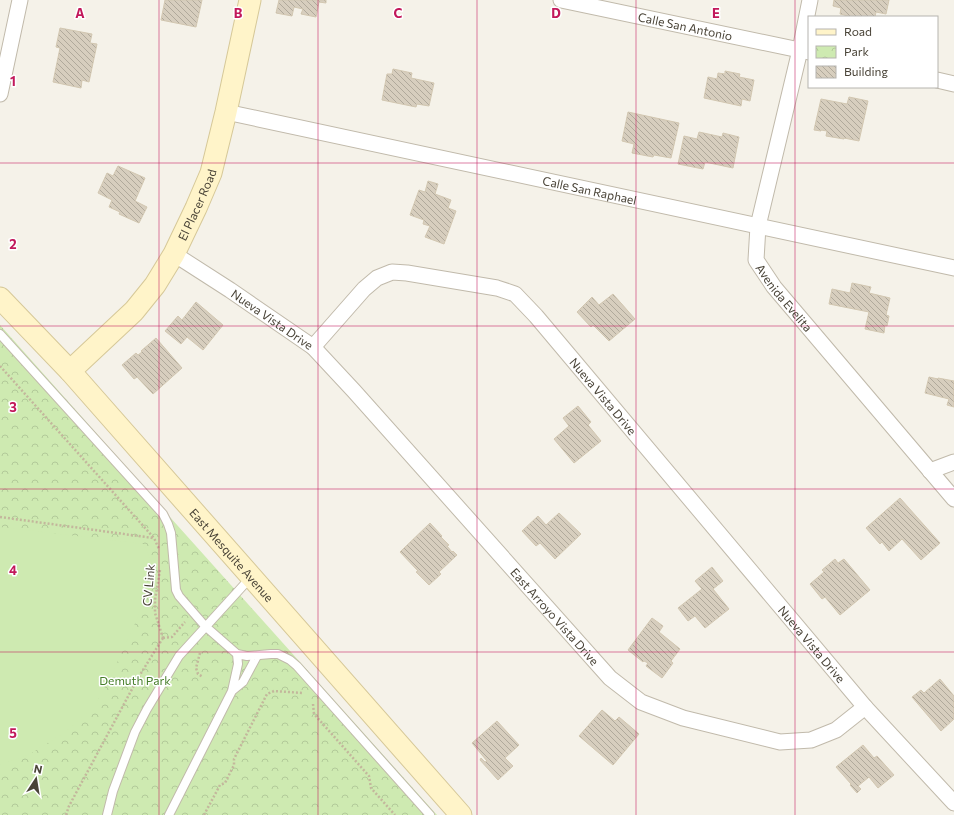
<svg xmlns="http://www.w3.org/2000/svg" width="954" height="815" viewBox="0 0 954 815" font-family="Commissioner,sans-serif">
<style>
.park{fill:url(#park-crowns)}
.pitch{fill:#ceeab1}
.building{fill:url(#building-back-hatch);stroke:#d2c7b1}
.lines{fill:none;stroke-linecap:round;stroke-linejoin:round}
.lane-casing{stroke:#c1baab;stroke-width:10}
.street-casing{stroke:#c1baab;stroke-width:17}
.secondary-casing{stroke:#d6c898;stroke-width:23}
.path{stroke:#c3b79c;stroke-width:2.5;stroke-dasharray:2 2;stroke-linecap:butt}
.lane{stroke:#fff;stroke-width:8}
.street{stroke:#fff;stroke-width:15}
.secondary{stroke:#fff4c9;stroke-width:21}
.grid{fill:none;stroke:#c2185b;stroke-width:1;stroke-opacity:0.55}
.labels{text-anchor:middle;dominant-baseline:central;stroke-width:3;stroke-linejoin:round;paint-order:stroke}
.street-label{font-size:12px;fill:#494337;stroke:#fff}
.park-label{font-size:12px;fill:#457d28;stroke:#fff}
.grid-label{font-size:13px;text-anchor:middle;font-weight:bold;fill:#c2185b;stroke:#fff;stroke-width:3;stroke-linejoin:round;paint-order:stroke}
</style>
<defs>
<pattern id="park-crowns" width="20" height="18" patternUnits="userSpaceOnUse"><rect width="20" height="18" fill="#ceeab1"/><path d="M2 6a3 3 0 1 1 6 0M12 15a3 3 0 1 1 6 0" fill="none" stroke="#b2ca99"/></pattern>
<pattern id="building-back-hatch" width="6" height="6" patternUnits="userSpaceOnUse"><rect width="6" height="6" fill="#d7cebe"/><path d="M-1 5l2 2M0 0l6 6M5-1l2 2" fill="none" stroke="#b0a99b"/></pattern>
</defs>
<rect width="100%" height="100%" fill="#f5f2e9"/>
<path class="park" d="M0,325L130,471L169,516L437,815H0Z"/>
<path class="pitch" d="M0,527L144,544L152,564L137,619L111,676L93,709L62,734L30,754L0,765Z"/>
<path class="building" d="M165,0H202L196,27L161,20Z
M279,0H326V3L319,2L316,17L301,14L303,9L294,7L292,16L276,13Z
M834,0H889L886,14L876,12L875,17H852L840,14L841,8L833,6Z
M60,28L92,34L90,43L97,44L89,82L82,80L81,88L53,82L60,48L56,47Z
M393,69L412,73L411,78L434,83L429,106L417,104L416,107L382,100L387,74H392Z
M725,71L740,74L739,77L754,80L750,101L742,99L741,106L704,98L708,77L717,79L718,73L725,74Z
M849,97L868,101L859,141L844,138V139L826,136L827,131L821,130V131L814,130L821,99L847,104Z
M628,112L679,123L671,158L654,155L653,157L632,153L634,144L622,141Z
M699,132L722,137L723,133L739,137L733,168L705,162L703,169L678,164L684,136L697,139Z
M118,166L145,178L135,201L147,207L139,223L119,214L120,212L109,207L112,200L98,193L107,173L113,176Z
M428,181L438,184L435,194L451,200L448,208L456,211L444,244L425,237L430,226L423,224L424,220L410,215L419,190L425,192Z
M852,283L871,287L869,293L890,298L886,315L889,316L887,326L885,325L884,333L865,329L869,312L829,304L832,289L850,293Z
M613,294L635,319L609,341L593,325L591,327L577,312L592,297L599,305Z
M196,302L223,325L203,350L187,337L181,344L165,331L178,316L182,320Z
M156,338L182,368L153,394L137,377L134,379L122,365L136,353L138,355L142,352L141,351Z
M929,377L938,379V378L954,381V407L947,405L949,399L925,393Z
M578,406L591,422L588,425L601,441L574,463L554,439L569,426L563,418Z
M900,498L940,543L921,560L902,539L889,551L882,542L880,544L866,528Z
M559,513L581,534L555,559L540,543L536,546L522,531L538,516L546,525Z
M430,523L442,536L441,537L449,545L447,546L452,552L453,551L457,555L439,572L441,574L429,585L416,572L418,571L400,552Z
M835,559L838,563L844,559L870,590L840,615L825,597L822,599L810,584L824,572L822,570Z
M712,567L723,581L713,589L729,609L705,628L695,616L688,621L678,608L702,589L695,581Z
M652,618L663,626L659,632L680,649L671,661L673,663L662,678L646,666L648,663L644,661L643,662L628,650Z
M940,679L954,696V719L941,731L912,697L921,690L924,693Z
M602,710L615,721L619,717L639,734L613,765L579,736Z
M497,721L519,745L505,758L513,766L498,780L480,760L481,758L485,762L487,761L472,743Z
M863,745L874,758L877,756L894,775L878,788L869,777L858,786L861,789L857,793L850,785L851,784L836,767Z"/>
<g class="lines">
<g class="lane-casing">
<path id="lane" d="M0,334L163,514L168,524L171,533L176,590L179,596L205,626L237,654L247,656L271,654H278L290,660L297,666L430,815
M232,691L243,682L257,656
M107,815L113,791L135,732L147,709L179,656L251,577
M169,815L232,691L238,664L237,654"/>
</g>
<g class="street-casing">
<g id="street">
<path id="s1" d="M561,0L809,52"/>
<path id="s2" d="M810,0L800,50L758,226L756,260L774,287L954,499"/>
<path d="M937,80L954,84"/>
<path d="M0,94L20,0"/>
<path id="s3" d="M226,112L954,268"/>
<path id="s4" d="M174,254L230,290L313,347L364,289L377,278L392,272L407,273L497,288L515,294L536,316L865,707L954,803"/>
<path id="s5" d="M313,347L354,391L610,678L641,702L683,718L780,742L811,740L836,730L865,707"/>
<path d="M930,471L954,462"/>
</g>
</g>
<g class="secondary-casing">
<g id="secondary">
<path id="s6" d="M0,298L70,371L461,815"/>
<path id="s7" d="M70,371L134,311L155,285L174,254L196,208L211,173L226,112L250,0"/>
</g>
</g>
<path class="path" d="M0,366L154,538L159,549
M0,517L153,538
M160,570L155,600V613L163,638
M163,638L172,637L184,623L185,622
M200,653L196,668L198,674L203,677
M313,704L314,714L369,776L371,788L395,815
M66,815L69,806L138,678L163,638
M204,815L220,785L225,783L234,765V759L267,694L274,691L303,693"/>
<use href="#lane" class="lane"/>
<use href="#street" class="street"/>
<use href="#secondary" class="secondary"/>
</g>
<path class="grid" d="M159,0V815M318,0V815M477,0V815M636,0V815M795,0V815M0,163H954M0,326H954M0,489H954M0,652H954"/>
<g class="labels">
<g class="street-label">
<text stroke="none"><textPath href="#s1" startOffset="127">Calle San Antonio</textPath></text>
<text stroke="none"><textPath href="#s3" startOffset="372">Calle San Raphael</textPath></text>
<text stroke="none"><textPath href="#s7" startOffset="212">El Placer Road</textPath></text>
<text stroke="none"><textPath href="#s2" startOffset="313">Avenida Evelita</textPath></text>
<text stroke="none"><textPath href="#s4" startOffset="118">Nueva Vista Drive</textPath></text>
<text stroke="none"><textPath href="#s4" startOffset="538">Nueva Vista Drive</textPath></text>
<text stroke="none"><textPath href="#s6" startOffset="346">East Mesquite Avenue</textPath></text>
<text transform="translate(148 585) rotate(-85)">CV Link</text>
<text stroke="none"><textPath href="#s5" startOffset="362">East Arroyo Vista Drive</textPath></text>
<text stroke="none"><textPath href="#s4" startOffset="862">Nueva Vista Drive</textPath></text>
</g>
<g class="park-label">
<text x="135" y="680">Demuth Park</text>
</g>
</g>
<g class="grid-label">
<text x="80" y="18">A</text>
<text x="238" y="18">B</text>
<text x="398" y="18">C</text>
<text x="556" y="18">D</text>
<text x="716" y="18">E</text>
<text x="13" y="86">1</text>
<text x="13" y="249">2</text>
<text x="13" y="412">3</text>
<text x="13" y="575">4</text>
<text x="13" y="738">5</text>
</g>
<rect x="808" y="16" width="130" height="72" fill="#ffffff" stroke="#b6b4af"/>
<rect x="816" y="29" width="20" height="6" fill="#fff4c9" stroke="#b6b4af"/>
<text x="844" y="36" font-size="12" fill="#494337">Road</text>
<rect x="816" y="46" width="20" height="12" fill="url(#park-crowns)" stroke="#b6b4af"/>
<text x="844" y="56" font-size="12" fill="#494337">Park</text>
<rect x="816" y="66" width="20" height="12" fill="url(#building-back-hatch)" stroke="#b6b4af"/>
<text x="844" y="76" font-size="12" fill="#494337">Building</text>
<g transform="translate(36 779) rotate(12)" stroke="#ffffff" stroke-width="3" paint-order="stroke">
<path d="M0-3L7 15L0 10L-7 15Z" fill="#494337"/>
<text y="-6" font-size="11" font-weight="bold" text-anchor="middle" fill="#494337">N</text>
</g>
</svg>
